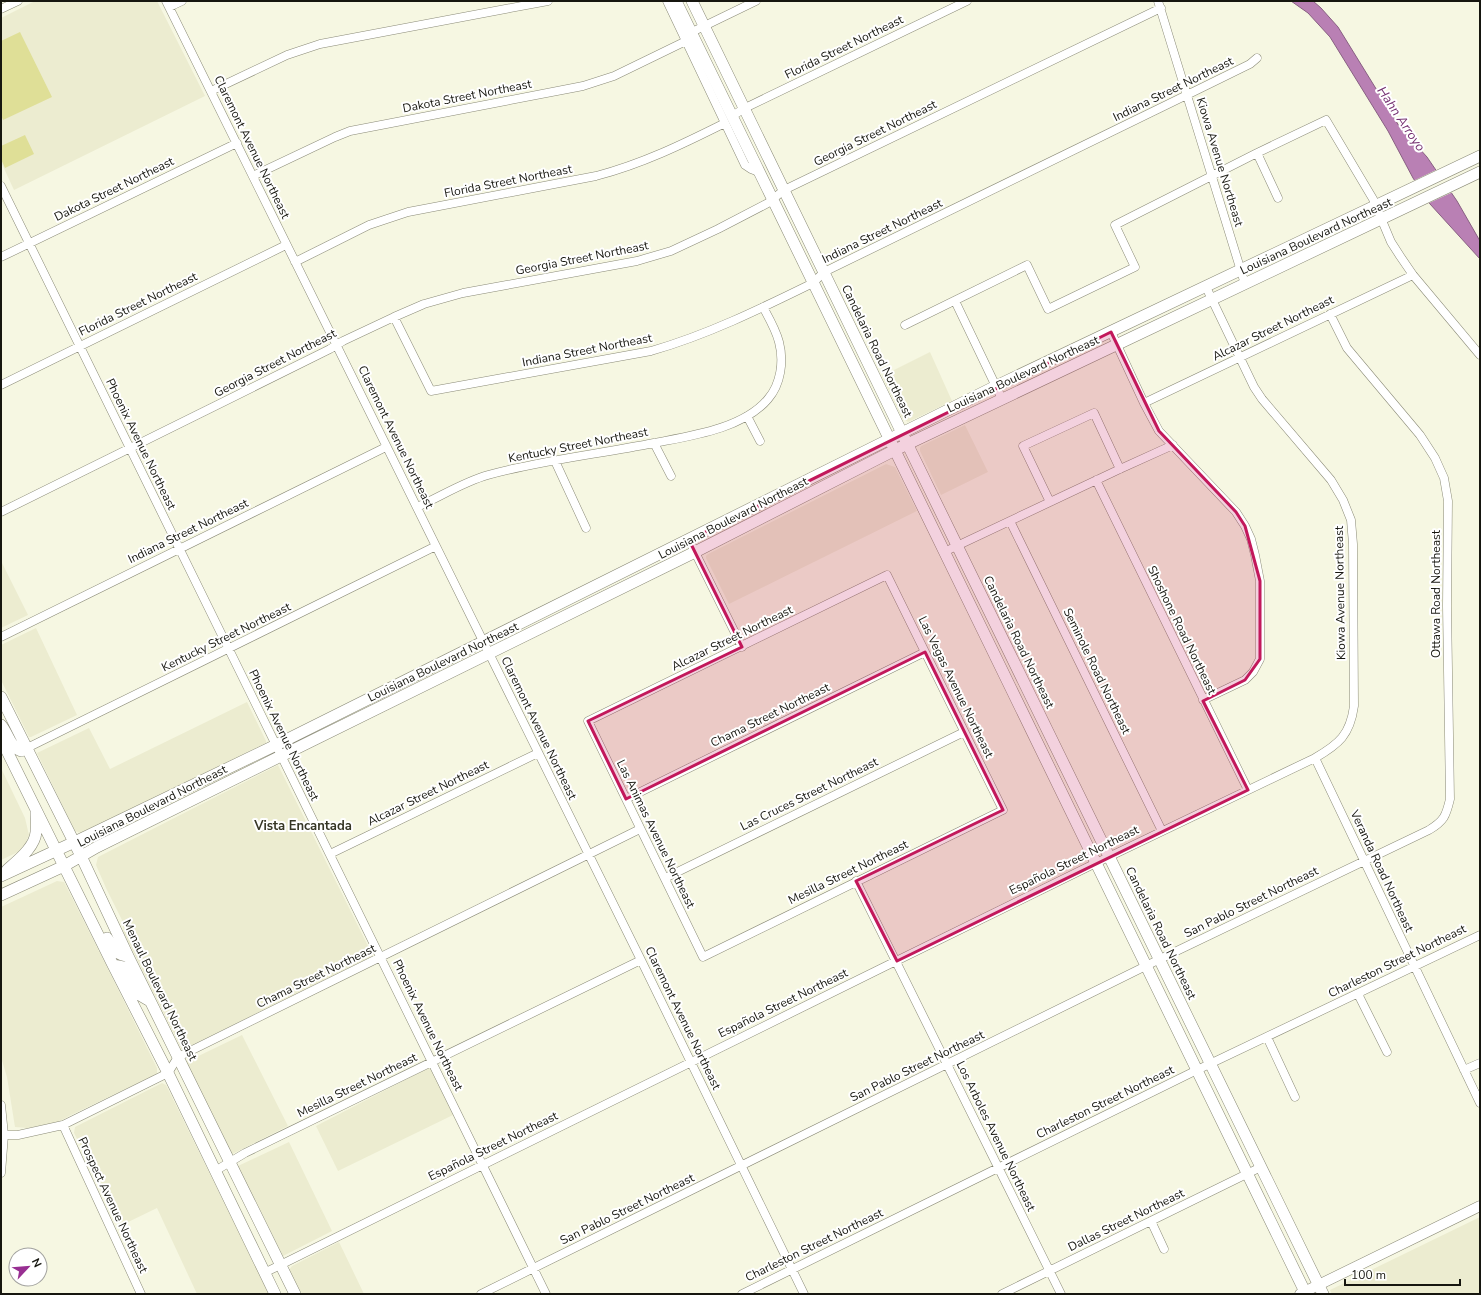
<svg xmlns="http://www.w3.org/2000/svg" width="1481" height="1295" viewBox="0 0 1481 1295" font-family="'Nunito Sans',sans-serif">
<style>
.built{fill:#ececd0}
.green{fill:#dfdf97}
.water{fill:#b980b4;stroke:#886082}
.pier{fill:#f6f7e2}
.lines{fill:none;stroke-linecap:round;stroke-linejoin:round}
.minor-casing{stroke:#8a8a77;stroke-width:9}
.tertiary-casing{stroke:#8a8a77;stroke-width:11}
.secondary-casing{stroke:#8a8a77;stroke-width:12}
.minor{stroke:#fff;stroke-width:8}
.tertiary{stroke:#fff;stroke-width:10}
.secondary{stroke:#fff;stroke-width:11}
.marked{fill:#c2185b;fill-opacity:0.2;stroke:#c2185b;stroke-width:3;stroke-linejoin:round}
.labels{text-anchor:middle;dominant-baseline:central;stroke-width:4;stroke-linejoin:round;paint-order:stroke}
.street-label{font-size:12px;fill:#16160f;stroke:#fff}
.water-label{font-size:13px;font-style:italic;fill:#753071;stroke:#fff}
.neighbourhood-label{font-size:13px;font-weight:bold;fill:#363625;stroke:#fff}
</style>
<rect width="100%" height="100%" fill="#f6f7e2"/>
<path class="built" d="M35,1H157L205,96L14,190L1,162V18Z
M930,352L952,401L908,422L902,418L882,376Z
M965,425L988,472L941,495L920,451V448L921,446Z
M886,464L895,467L917,511L729,604L706,558V556L708,554Z
M1,561L28,615L1,628Z
M36,628L77,715L31,737H29L1,680V645Z
M247,702L266,741V743L81,833L75,831L37,753L89,728L110,769Z
M278,765L373,956L182,1050L124,933L122,920L106,888L96,865L98,857Z
M1,768L25,818L29,835L24,846L18,852L1,860Z
M57,881L64,882L103,959L157,1068V1074L71,1115L58,1122L28,1128L15,1127L7,1077L1,1057V907Z
M242,1035L288,1126L232,1154L186,1062Z
M430,1067L453,1115L338,1171L316,1126Z
M162,1083L166,1085L269,1294H197L157,1208L122,1225L74,1133L75,1127Z
M289,1142L332,1231L283,1256L238,1166Z
M1480,1217V1294H1332L1330,1290Z
M339,1242L364,1294H302L289,1270L292,1266Z"/>
<path class="green" d="M20,32L52,97L3,120L1,115V41Z
M25,135L34,154L5,168L1,159V146Z"/>
<path class="water" d="M1291,1H1313L1321,8L1338,27L1399,126L1427,157L1457,201L1480,241V259L1430,204L1413,178L1388,131L1330,37L1308,13Z"/>
<path class="pier" d="M1438,169L1453,192L1427,204L1413,181Z"/>
<g class="lines">
<g class="minor-casing">
<path id="minor" d="M166,1L641,960L804,1294
M667,1L745,165L751,169L759,172
M1158,1L1245,284
M169,7L182,1
M1,9L18,1
M692,32L756,1
M211,91L287,55L320,44L548,1
M732,116L745,108L967,1
M1257,153L1278,198
M253,176L335,137L350,131L583,86L614,76L686,41
M1,186L546,1294
M1,257L237,143
M295,262L369,225L408,212L596,176C642,164 683,144 725,123
M955,301L1002,399
M394,317L431,391L651,351C707,335 760,309 813,283L824,272L1195,91L1250,64L1257,58
M905,325L1027,265L1048,309L1135,267L1115,225L1257,153L1326,120L1373,199L1391,242L1400,256L1413,275L1480,355
M1111,332L1144,403L1159,431L1236,512L1245,526L1251,539L1255,555L1260,581V659L1253,672L1245,680L1203,700
M1,385L286,245
M1144,403L1413,275
M747,416L760,441
M654,443L671,476
M555,461L586,528
M1096,480L1248,790
M1050,502L1023,446L1094,413L1120,469
M417,507C440,497 463,482 488,475C542,460 599,454 654,443C690,436 743,429 768,399C781,384 784,361 779,342C776,330 769,318 763,307
M1,512L330,349L343,341L394,317L424,304L463,293L637,261L671,251L718,229L768,203L784,190L1161,8
M1010,521L1162,831
M689,540L742,647
M944,552L1120,469L1173,445
M887,575L1003,810L703,957L588,721Z
M1,637L386,447
M27,748L436,546
M1315,758L1480,1103
M626,799L925,652
M330,854L538,753
M665,878L964,732
M856,881L1061,1294
M1358,994L1387,1052
M1267,1037L1295,1097
M1464,1070L1480,1063
M1,1105L4,1135L1,1173
M63,1125L141,1294
M4,1135H18L63,1125L168,1073L178,1057L640,829
M215,1171L245,1153L641,960
M1151,1221L1164,1249
M264,1273L888,965L1096,863L1315,758C1339,744 1350,735 1354,706L1353,544L1351,520L1343,500L1331,480L1262,399L1254,387L1206,287
M481,1294L1160,959L1429,830C1444,821 1446,816 1450,799L1447,606L1448,501L1444,478L1435,458L1420,435L1347,348L1330,314
M742,1294L1197,1070L1480,935
M1002,1294L1261,1167"/>
</g>
<g class="tertiary-casing">
<path id="tertiary" d="M1300,1294L1480,1206"/>
</g>
<g class="secondary-casing">
<path id="secondary" d="M676,1L1306,1294
M692,1L902,433L1323,1294
M1,697L81,856L128,956L295,1294
M1,725C8,733 9,746 21,751L27,748
M1,739L112,963L168,1073L275,1294
M7,870C18,860 35,847 36,832C37,825 36,818 36,812
M1,876L81,839L276,745L996,386L1480,156
M1,895L64,866L97,847L281,756L695,552L895,450L1480,172
M107,938C113,947 116,956 128,956
M113,965L123,967L127,971L138,994L150,1001"/>
</g>
<use href="#minor" class="minor"/>
<use href="#tertiary" class="tertiary"/>
<use href="#secondary" class="secondary"/>
</g>
<path class="marked" d="M1111,332L1159,431L1236,512L1245,526L1260,581V659L1245,680L1203,701L1248,790L897,961L856,881L1003,810L925,652L626,799L588,721L742,647L689,540Z"/>
<g class="labels">
<g class="street-label">
<text transform="translate(844 47) rotate(-26)">Florida Street Northeast</text>
<text transform="translate(1173 89) rotate(-26)">Indiana Street Northeast</text>
<text transform="translate(467 96) rotate(-11)">Dakota Street Northeast</text>
<text transform="translate(875 133) rotate(-26)">Georgia Street Northeast</text>
<text transform="translate(252 147) rotate(64)">Claremont Avenue Northeast</text>
<text transform="translate(1220 162) rotate(73)">Kiowa Avenue Northeast</text>
<text transform="translate(508 181) rotate(-11)">Florida Street Northeast</text>
<text transform="translate(114 189) rotate(-26)">Dakota Street Northeast</text>
<text transform="translate(882 231) rotate(-26)">Indiana Street Northeast</text>
<text transform="translate(1316 236) rotate(-25)">Louisiana Boulevard Northeast</text>
<text transform="translate(582 258) rotate(-11)">Georgia Street Northeast</text>
<text transform="translate(138 304) rotate(-26)">Florida Street Northeast</text>
<text transform="translate(1273 328) rotate(-26)">Alcazar Street Northeast</text>
<text transform="translate(587 350) rotate(-11)">Indiana Street Northeast</text>
<text transform="translate(877 351) rotate(64)">Candelaria Road Northeast</text>
<text transform="translate(275 363) rotate(-27)">Georgia Street Northeast</text>
<text transform="translate(1023 374) rotate(-25)">Louisiana Boulevard Northeast</text>
<text transform="translate(396 437) rotate(64)">Claremont Avenue Northeast</text>
<text transform="translate(141 444) rotate(64)">Phoenix Avenue Northeast</text>
<text transform="translate(578 445) rotate(-11)">Kentucky Street Northeast</text>
<text transform="translate(733 518) rotate(-27)">Louisiana Boulevard Northeast</text>
<text transform="translate(188 531) rotate(-26)">Indiana Street Northeast</text>
<text transform="translate(1340 593) rotate(-91)">Kiowa Avenue Northeast</text>
<text transform="translate(1436 594) rotate(-90)">Ottawa Road Northeast</text>
<text transform="translate(1182 630) rotate(64)">Shoshone Road Northeast</text>
<text transform="translate(226 637) rotate(-26)">Kentucky Street Northeast</text>
<text transform="translate(732 638) rotate(-26)">Alcazar Street Northeast</text>
<text transform="translate(1019 642) rotate(64)">Candelaria Road Northeast</text>
<text transform="translate(443 662) rotate(-26)">Louisiana Boulevard Northeast</text>
<text transform="translate(1097 671) rotate(64)">Seminole Road Northeast</text>
<text transform="translate(956 687) rotate(64)">Las Vegas Avenue Northeast</text>
<text transform="translate(770 715) rotate(-26)">Chama Street Northeast</text>
<text transform="translate(539 728) rotate(64)">Claremont Avenue Northeast</text>
<text transform="translate(284 735) rotate(64)">Phoenix Avenue Northeast</text>
<text transform="translate(428 793) rotate(-26)">Alcazar Street Northeast</text>
<text transform="translate(809 794) rotate(-26)">Las Cruces Street Northeast</text>
<text transform="translate(152 806) rotate(-27)">Louisiana Boulevard Northeast</text>
<text transform="translate(656 834) rotate(64)">Las Animas Avenue Northeast</text>
<text transform="translate(1074 860) rotate(-26)">Española Street Northeast</text>
<text transform="translate(1382 871) rotate(65)">Veranda Road Northeast</text>
<text transform="translate(848 872) rotate(-26)">Mesilla Street Northeast</text>
<text transform="translate(1251 902) rotate(-26)">San Pablo Street Northeast</text>
<text transform="translate(1161 933) rotate(64)">Candelaria Road Northeast</text>
<text transform="translate(1397 961) rotate(-26)">Charleston Street Northeast</text>
<text transform="translate(316 976) rotate(-26)">Chama Street Northeast</text>
<text transform="translate(160 990) rotate(64)">Menaul Boulevard Northeast</text>
<text transform="translate(783 1003) rotate(-26)">Española Street Northeast</text>
<text transform="translate(683 1018) rotate(64)">Claremont Avenue Northeast</text>
<text transform="translate(428 1025) rotate(64)">Phoenix Avenue Northeast</text>
<text transform="translate(917 1066) rotate(-26)">San Pablo Street Northeast</text>
<text transform="translate(357 1085) rotate(-26)">Mesilla Street Northeast</text>
<text transform="translate(1105 1102) rotate(-26)">Charleston Street Northeast</text>
<text transform="translate(996 1136) rotate(64)">Los Arboles Avenue Northeast</text>
<text transform="translate(493 1146) rotate(-26)">Española Street Northeast</text>
<text transform="translate(113 1205) rotate(65)">Prospect Avenue Northeast</text>
<text transform="translate(627 1209) rotate(-26)">San Pablo Street Northeast</text>
<text transform="translate(1126 1220) rotate(-26)">Dallas Street Northeast</text>
<text transform="translate(814 1245) rotate(-26)">Charleston Street Northeast</text>
</g>
<g class="water-label">
<text transform="translate(1401 119) rotate(56)">Hahn Arroyo</text>
</g>
<g class="neighbourhood-label">
<text x="303" y="826">Vista Encantada</text>
</g>
</g>
<rect width="1481" height="1295" fill="none" stroke="#16160f" stroke-width="4"/>
<g transform="translate(28 1267) rotate(64)"><circle r="19" fill="#ffffff" stroke="#a2a29f"/>
<path d="M0-3L7 15L0 10L-7 15Z" fill="#982f92"/>
<text y="-6" font-size="11" font-weight="bold" text-anchor="middle" fill="#16160f">N</text>
</g>
<path d="M1345 1279v6h115v-6" fill="none" stroke="#16160f" stroke-width="2"/>
<text x="1351" y="1279" font-size="12" fill="#16160f" stroke="#ffffff" stroke-width="3" paint-order="stroke">100 m</text>
</svg>
